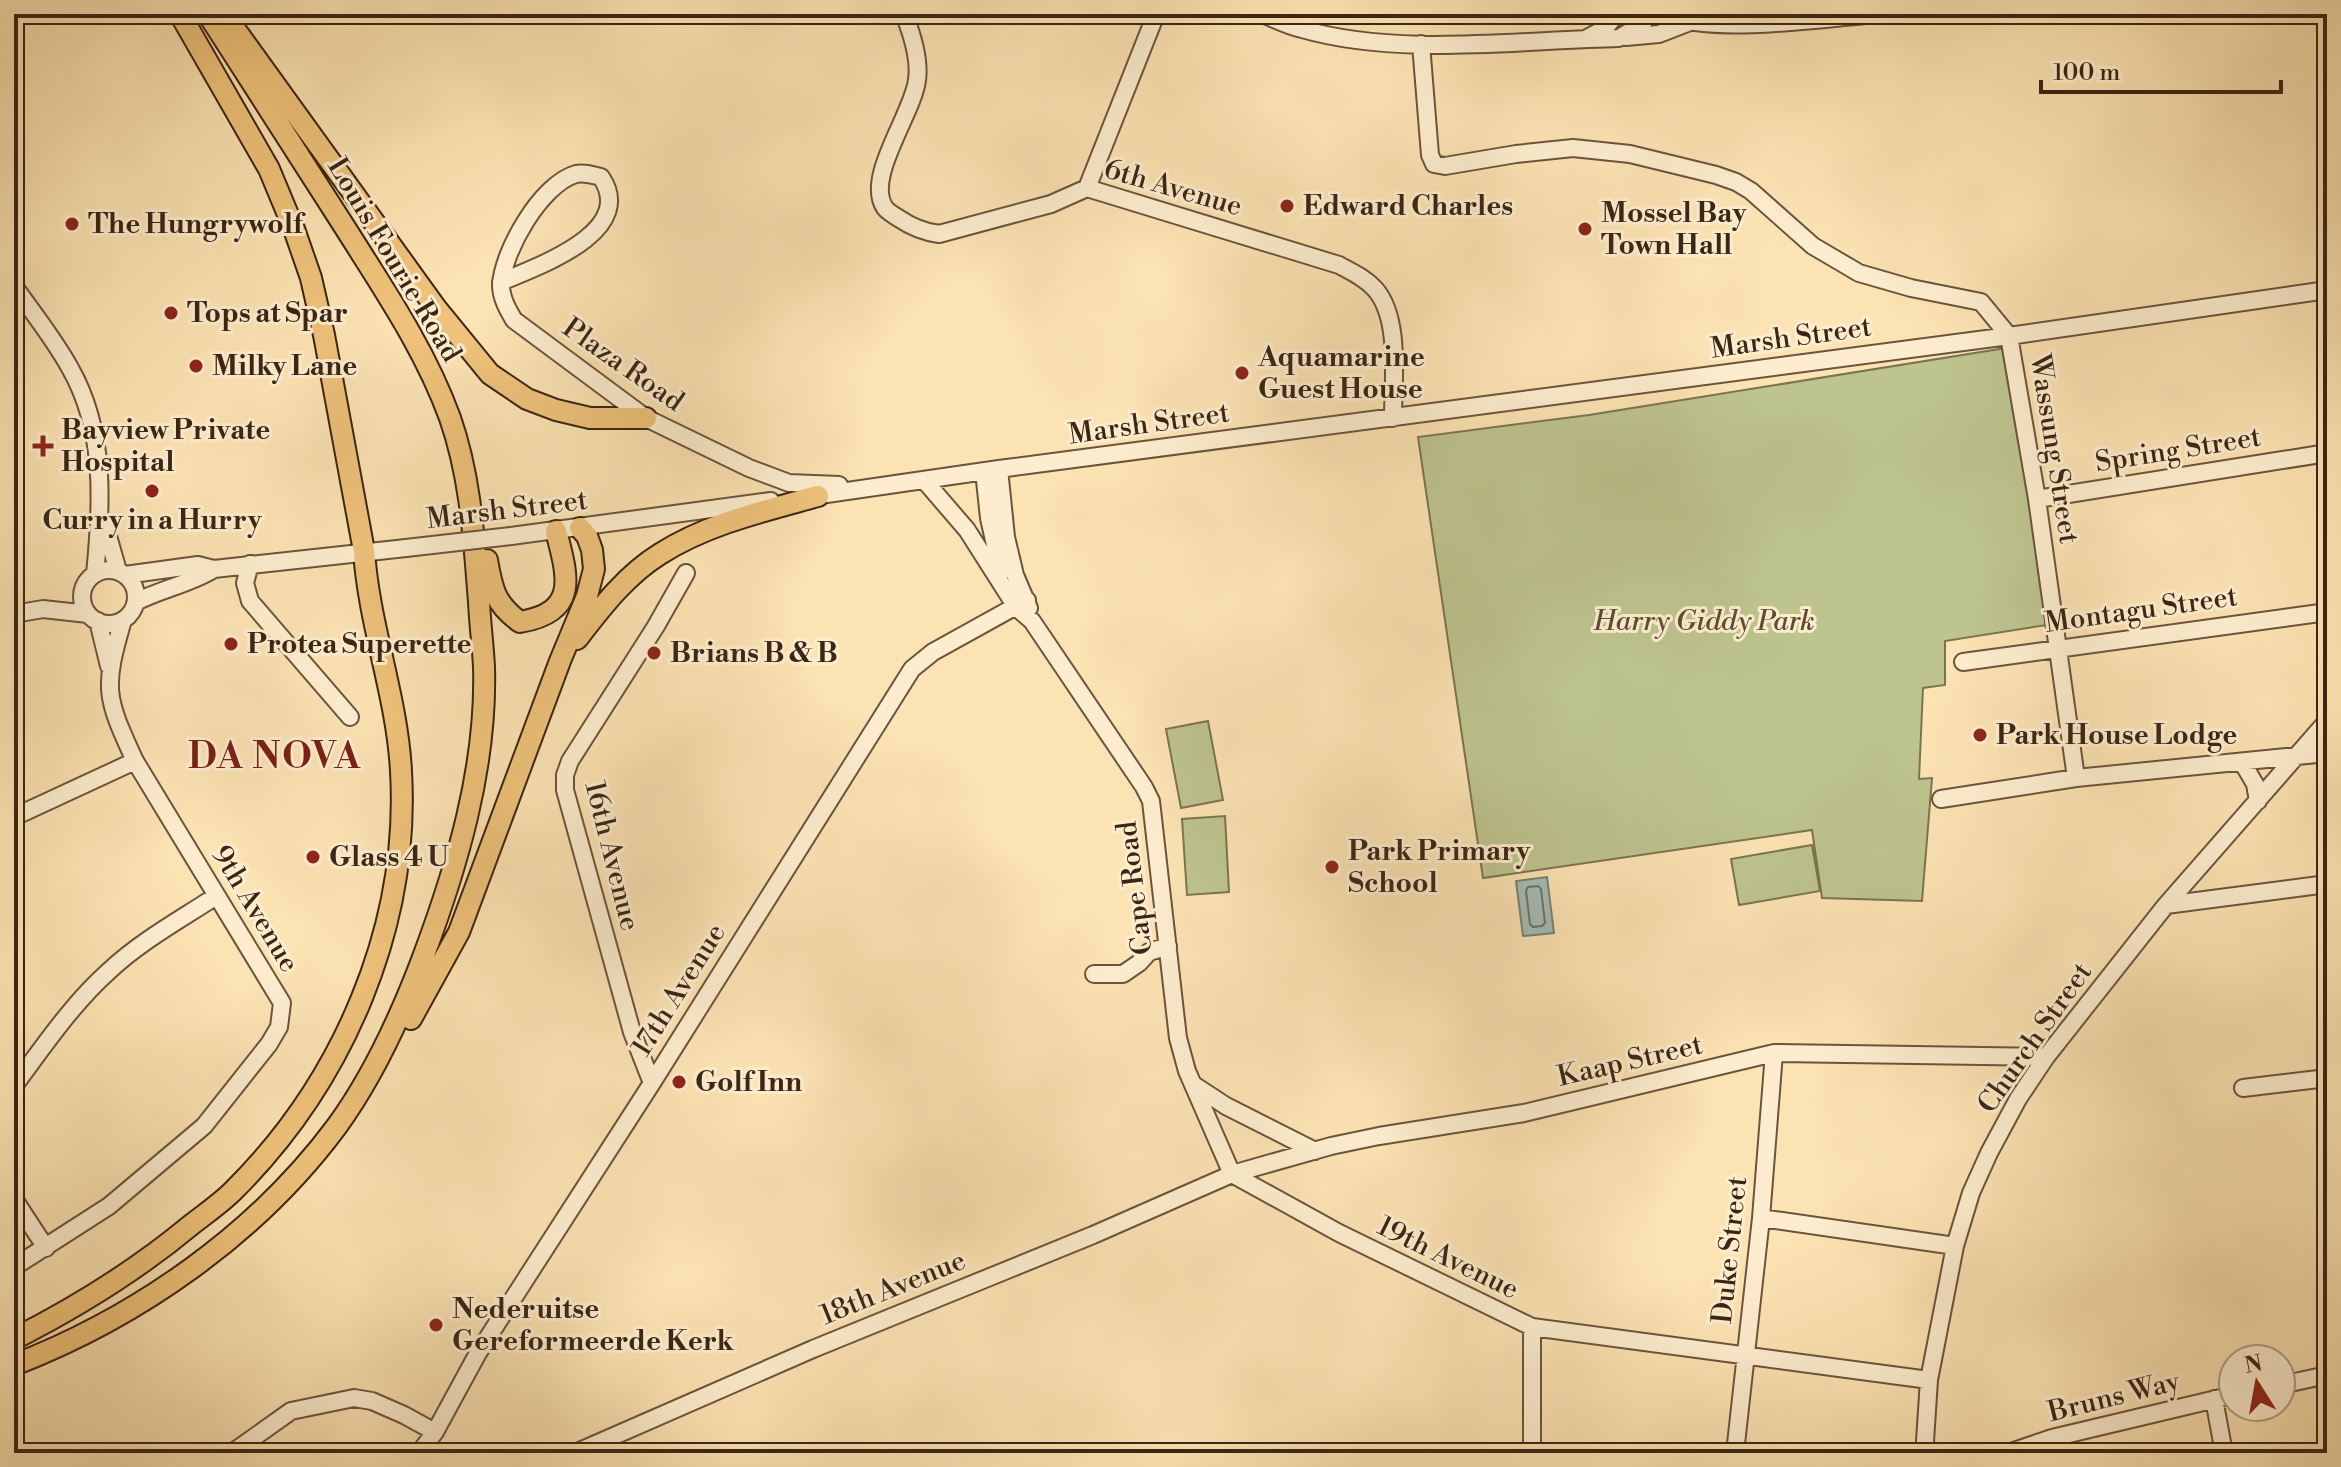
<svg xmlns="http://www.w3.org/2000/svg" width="2341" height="1467" viewBox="0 0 2341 1467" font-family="'Libre Bodoni',serif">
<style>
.green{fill:#bdc48e;stroke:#7c7451;stroke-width:2}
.water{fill:#a3bcb7;stroke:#798076;stroke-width:2}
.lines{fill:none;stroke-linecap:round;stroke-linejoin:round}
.shore{stroke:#6f7066;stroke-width:2}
.minor-casing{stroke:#6b543c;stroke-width:20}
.major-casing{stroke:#3b2514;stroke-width:24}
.minor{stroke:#fdedce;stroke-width:16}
.major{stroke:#eec27a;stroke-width:20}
.minor-bridge-casing{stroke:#6b543c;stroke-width:20;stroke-linecap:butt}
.minor-bridge{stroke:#fdedce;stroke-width:16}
.poi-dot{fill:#8f2418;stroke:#fdedce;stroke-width:3}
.labels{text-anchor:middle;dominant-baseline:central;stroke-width:6;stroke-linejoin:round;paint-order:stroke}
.street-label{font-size:28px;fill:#3b2514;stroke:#fdedce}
.poi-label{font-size:28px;font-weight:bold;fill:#3b2514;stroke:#fdedce;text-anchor:start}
.park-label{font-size:28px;font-style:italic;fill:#5c4d32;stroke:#fdedce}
.district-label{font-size:36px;font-weight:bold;letter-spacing:2px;fill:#7a1f14;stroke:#fdedce}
</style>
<rect width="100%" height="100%" fill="#fce3b3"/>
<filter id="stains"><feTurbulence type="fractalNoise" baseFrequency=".0025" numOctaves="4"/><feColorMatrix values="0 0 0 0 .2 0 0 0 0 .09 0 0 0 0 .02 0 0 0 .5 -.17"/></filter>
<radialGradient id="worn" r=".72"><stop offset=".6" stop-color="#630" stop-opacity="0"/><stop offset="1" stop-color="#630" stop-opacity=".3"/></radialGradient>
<path class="green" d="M2006,348L2053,624L1945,641V685L1923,688L1919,779L1932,778L1922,901L1822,898L1812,830L1483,878L1418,437L1589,415Z
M1208,721L1223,800L1181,808L1166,729Z
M1225,816L1229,892L1187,895L1182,819Z
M1812,845L1820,891L1739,905L1731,859Z"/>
<path class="water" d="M1547,877L1554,933L1523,936L1516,881Z"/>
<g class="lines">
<path class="shore" d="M1538,886L1541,889L1545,923L1542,926L1533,927L1530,924L1526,891L1528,887Z"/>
<g class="minor-casing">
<path id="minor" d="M904,14C912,34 920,59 917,80C913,114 864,178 885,208C888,212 895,216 900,219C913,228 924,232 939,234L1051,204L1087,188L1339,265C1352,272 1365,278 1375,289C1401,318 1393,381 1393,418
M1262,14C1275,19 1288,26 1302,29C1399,57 1518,40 1619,38L1642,24L1650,14
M1659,14C1719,35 1813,19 1877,14
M2325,14L2327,43
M1626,37L1659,34L1690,22
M1587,38L1604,29L1617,14
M1421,44L1430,155L1434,164L1445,166L1516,154L1573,148L1630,154L1716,175L1736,182L1751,191L1813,246L1859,273L1911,288L1981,302L2009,336L2037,499L2076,778
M1087,188L1156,14
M501,282C538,266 638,232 601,177C592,175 585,172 576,174C541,184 503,251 501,285C501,298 508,310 514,320L646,418L749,468L789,483L839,485
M14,286C33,313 54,339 70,368C106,431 102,504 95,574
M999,469L1006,537L1015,575L1029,608
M984,471L989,518L1001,572
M924,480L967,530L1016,607L1032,621L1144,787L1151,801L1178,1038L1187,1071L1232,1174
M806,497L999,469L2009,336L2327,290
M2037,499L2327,453
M104,522L118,571
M511,536L771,501
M250,564L245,583L250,601L350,717
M82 597a27 27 0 1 1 54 0a27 27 0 1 1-54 0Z
M125,575L198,565L214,569L406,548
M136,602C161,589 190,584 214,569
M14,614L43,609L88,614
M98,621L109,666
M1963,662L2327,612
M2242,762L2255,784L2258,801
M1941,799L2076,778L2327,753
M14,817L135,761
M2166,905L2327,884
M1094,974H1123L1139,963L1149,952L1168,946
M652,1083L632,1032L565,790V775L570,761L656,626L686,573
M1194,1085L1226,1106L1315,1151
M14,1086C44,1046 72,1004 109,971C141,941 180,920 216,896
M2243,1088L2327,1078
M1232,1174L1339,1233L1532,1327L1929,1380
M14,1199L46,1248
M1761,1218L1955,1246
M14,1267L109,1206L204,1126L269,1044L279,1027L282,1003L135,761C105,696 103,689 123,620
M2281,1385L2327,1375
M2214,1399L2224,1453
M232,1453L291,1411L354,1398L372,1401L404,1415L435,1432
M419,1453L435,1432L478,1353L652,1083L912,669L933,652L1027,600
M575,1453L813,1349L1093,1235L1232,1174L1331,1146L1379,1136L1524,1113L1774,1053L2046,1057
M1532,1453V1327
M1735,1453L1761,1218L1774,1053
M1927,1453L1925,1441L1929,1380L1955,1246L1971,1193L1989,1153L2018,1099L2046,1057L2166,905L2327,721
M2008,1453L2052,1438L2233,1395"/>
</g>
<g class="major-casing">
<path id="major" d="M224,14L436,308L490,374L527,399L556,410L590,418H646
M487,560C492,589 495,604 520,622C579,612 568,577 556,531
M577,639C601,608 626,575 660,554C707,524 764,511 818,496
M411,1019L459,932L560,661L587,596L594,569L592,550L587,536L580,528
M14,1339C77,1307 137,1270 191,1225C205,1214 221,1203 233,1191C343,1082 410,927 401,771C397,696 369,626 364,551L324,335L311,278L294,229L269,169L180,14
M14,1365C138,1317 257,1234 337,1126C374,1075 400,1018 422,960C457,867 487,767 484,667C483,646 480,624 479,602C474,540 471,478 450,418C425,349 383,288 344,226C299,155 253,85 208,14"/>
</g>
<use href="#minor" class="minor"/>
<use href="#major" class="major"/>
<g class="minor-bridge-casing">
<path id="minor-bridge" d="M406,548L511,536"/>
</g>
<use href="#minor-bridge" class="minor-bridge"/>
</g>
<g class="poi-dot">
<circle cx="1287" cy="206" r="8"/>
<circle cx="72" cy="224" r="8"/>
<circle cx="1585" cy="229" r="8"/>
<circle cx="171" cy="313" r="8"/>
<circle cx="196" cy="366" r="8"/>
<circle cx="1242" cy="373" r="8"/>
<path d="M39 434h8v8h8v8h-8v8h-8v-8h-8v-8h8z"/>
<circle cx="152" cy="491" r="8"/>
<circle cx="231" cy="644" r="8"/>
<circle cx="654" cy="653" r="8"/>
<circle cx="1980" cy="735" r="8"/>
<circle cx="313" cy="857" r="8"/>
<circle cx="1332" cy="867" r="8"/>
<circle cx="679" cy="1082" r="8"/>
<circle cx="436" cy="1325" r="8"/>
</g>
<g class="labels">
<g class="street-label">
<text transform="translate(1173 188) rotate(16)">6th Avenue</text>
<text transform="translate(394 260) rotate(59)">Louis Fourie Road</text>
<text transform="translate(1791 338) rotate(-8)">Marsh Street</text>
<text transform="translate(623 365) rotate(35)">Plaza Road</text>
<text transform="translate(1149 424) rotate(-8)">Marsh Street</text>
<text transform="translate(2054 449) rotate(81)">Wassung Street</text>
<text transform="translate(2178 450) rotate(-9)">Spring Street</text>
<text transform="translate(507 510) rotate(-7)">Marsh Street</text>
<text transform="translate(2141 610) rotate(-8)">Montagu Street</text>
<text transform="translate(612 856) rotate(76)">16th Avenue</text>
<text transform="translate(1135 888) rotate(-97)">Cape Road</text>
<text transform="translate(255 909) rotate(59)">9th Avenue</text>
<text transform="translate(679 990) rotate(-58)">17th Avenue</text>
<text transform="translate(2035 1038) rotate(-55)">Church Street</text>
<text transform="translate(1630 1061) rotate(-13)">Kaap Street</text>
<text transform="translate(1730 1250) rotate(-84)">Duke Street</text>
<text transform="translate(1448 1258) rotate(26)">19th Avenue</text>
<text transform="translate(893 1288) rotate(-22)">18th Avenue</text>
<text transform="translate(2114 1397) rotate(-14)">Bruns Way</text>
</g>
<g class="poi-label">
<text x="1303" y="206">Edward Charles</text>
<text x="1601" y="213">Mossel Bay<tspan x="1601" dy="32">Town Hall</tspan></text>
<text x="88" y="224">The Hungrywolf</text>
<text x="187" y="313">Tops at Spar</text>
<text x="1258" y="357">Aquamarine<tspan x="1258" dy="32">Guest House</tspan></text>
<text x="212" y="366">Milky Lane</text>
<text x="61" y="430">Bayview Private<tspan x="61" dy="32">Hospital</tspan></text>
<text x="152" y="520" text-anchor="middle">Curry in a Hurry</text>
<text x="247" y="644">Protea Superette</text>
<text x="670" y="653">Brians B &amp; B</text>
<text x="1996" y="735">Park House Lodge</text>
<text x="1348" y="851">Park Primary<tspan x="1348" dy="32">School</tspan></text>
<text x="329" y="857">Glass 4 U</text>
<text x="695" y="1082">Golf Inn</text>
<text x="452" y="1309">Nederuitse<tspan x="452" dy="32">Gereformeerde Kerk</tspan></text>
</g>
<g class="park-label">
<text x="1704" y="621">Harry Giddy Park</text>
</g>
<g class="district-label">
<text x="275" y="757">DA NOVA</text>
</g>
</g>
<rect width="2341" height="1467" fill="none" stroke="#fce3b3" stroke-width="48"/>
<rect x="16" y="16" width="2309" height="1435" fill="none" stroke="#3b2514" stroke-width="4"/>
<rect x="24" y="24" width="2293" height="1419" fill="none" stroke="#3b2514" stroke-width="2"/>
<g transform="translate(2257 1383) rotate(349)"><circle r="38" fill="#fdedce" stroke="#af9d84" stroke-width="2"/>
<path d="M0-6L14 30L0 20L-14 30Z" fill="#8f2418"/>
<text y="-12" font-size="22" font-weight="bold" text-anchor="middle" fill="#3b2514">N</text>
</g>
<path d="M2041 80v12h240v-12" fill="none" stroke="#3b2514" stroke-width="4"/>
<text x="2053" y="80" font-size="24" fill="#3b2514" stroke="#fdedce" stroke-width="6" paint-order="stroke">100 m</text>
<rect width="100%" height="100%" filter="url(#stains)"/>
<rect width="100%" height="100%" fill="url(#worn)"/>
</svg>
